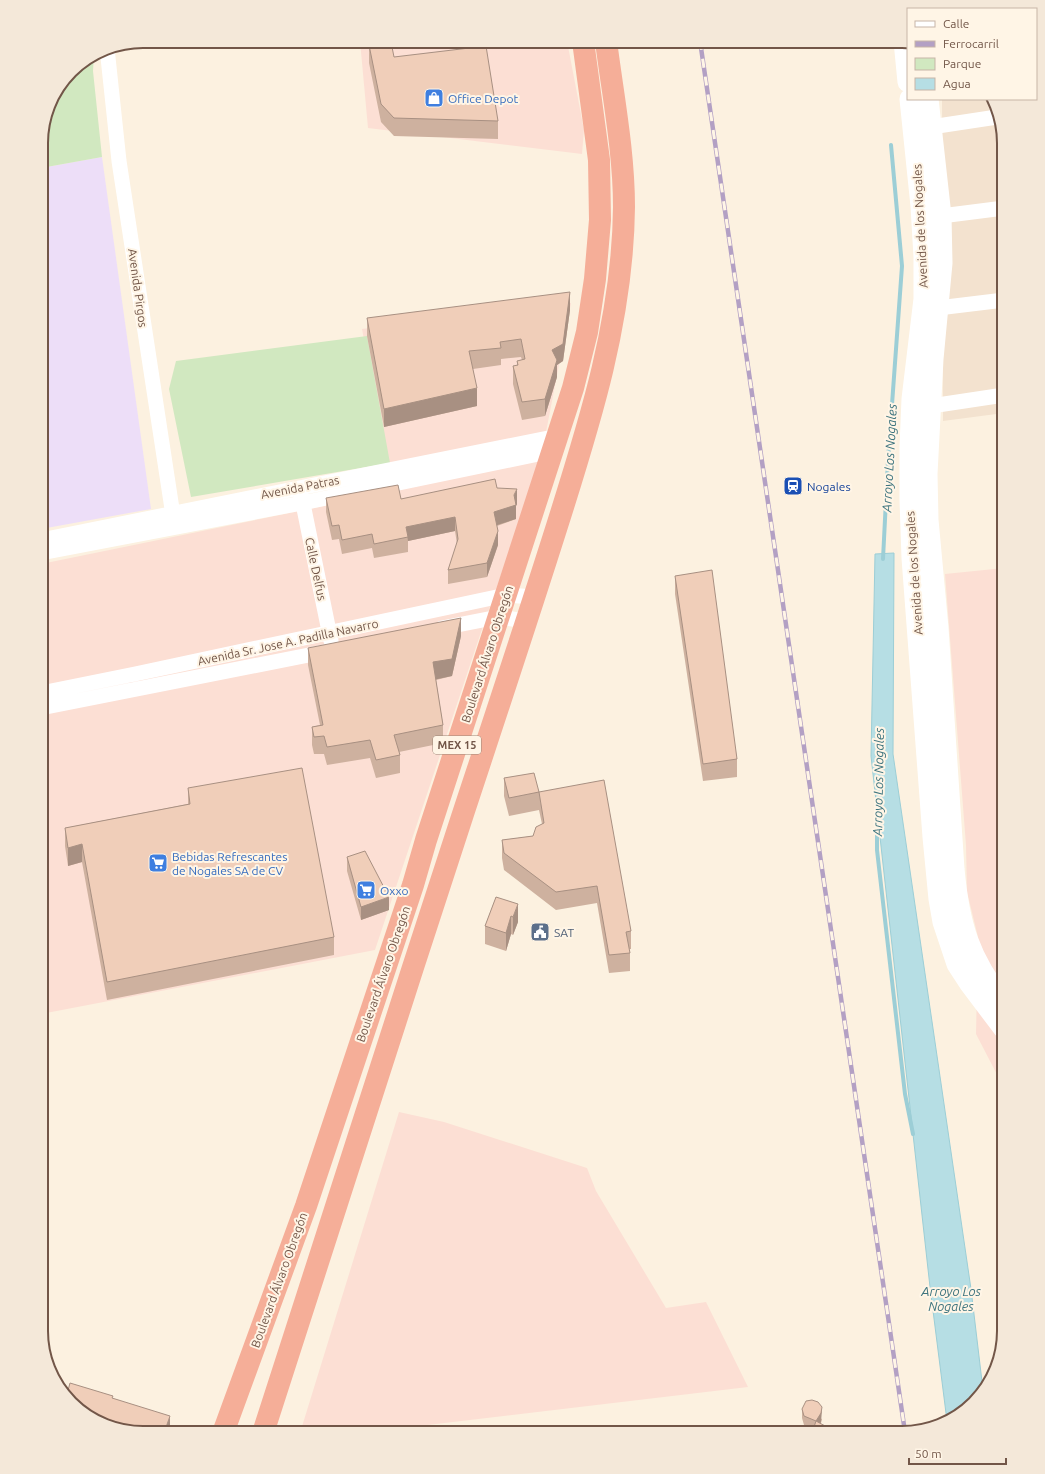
<svg xmlns="http://www.w3.org/2000/svg" width="1045" height="1474" viewBox="0 0 1045 1474" font-family="Ubuntu,sans-serif">
<style>
.residential{fill:#f3e2cf}
.commercial{fill:#fcdfd4}
.education{fill:#eddef8}
.green{fill:#d1e8c0}
.water{fill:#b6dee4;stroke:#9cced6}
.lines{fill:none;stroke-linecap:round;stroke-linejoin:round}
.stream{stroke:#9cced6;stroke-width:4}
.street{stroke:#fff;stroke-width:15}
.secondary{stroke:#fff;stroke-width:21}
.highway{stroke:#f5ae98;stroke-width:22}
.rail-casing{stroke:#b3a0c4;stroke-width:4.5}
.rail{stroke:#fff5e6;stroke-width:3;stroke-dasharray:9;stroke-linecap:butt}
.wall{fill:#ceb19f}
.shaded-wall{fill:#a89082}
.building{fill:#f0ceb9;stroke:#a89082}
.labels{text-anchor:middle;dominant-baseline:central;stroke-width:4;stroke-linejoin:round;paint-order:stroke}
.shield{fill:#fff5e6;stroke:#9c8677;stroke-width:1}
.shield-label{font-size:11px;font-weight:bold;fill:#725648}
.shop-label{font-size:12px;fill:#366cbe;stroke:#fff5e6;text-anchor:start}
.street-label{font-size:12px;fill:#725648;stroke:#fff5e6}
.transit-label{font-size:12px;fill:#164399;stroke:#fff5e6;text-anchor:start}
.service-label{font-size:12px;fill:#4e5e75;stroke:#fff5e6;text-anchor:start}
.water-label{font-size:13px;font-style:italic;fill:#3f757f;stroke:#fff5e6}
.rim{fill:none;stroke:#725648;stroke-width:2}
</style>
<rect width="100%" height="100%" fill="#fcf1e0"/>
<path class="residential" d="M942,99H992L1004,143V413L943,421Z"/>
<path class="commercial" d="M360,41H567L584,130L582,154L368,128Z
M571,303L540,463L481,632L375,950L41,1014V564L392,492L362,329Z
M1004,568V1088L976,1034L978,937L967,892L966,845L945,574Z
M399,1112L444,1122L587,1168L596,1191L666,1308L706,1302L748,1387L360,1433H300Z"/>
<path class="education" d="M102,157L151,509L41,529V168Z"/>
<path class="green" d="M94,55L93,71L102,157L41,168V136L52,98L76,66Z
M367,336L390,463L191,497L169,389L176,361Z"/>
<path class="water" d="M894,553L893,754L971,1289L983,1390L953,1419L947,1421L930,1287L871,756L875,554Z"/>
<g class="lines">
<path class="stream" d="M883,559L888,460L902,266L891,145
M877,810V850L905,1094L913,1134"/>
<path class="street" d="M107,48L119,161L174,522
M931,127L997,117
M941,216L1004,208
M938,308L1004,300
M931,406L1004,395
M301,494L331,641
M41,540L558,436
M41,553L302,503L553,451
M442,628L498,617L526,621
M41,693L135,674L506,595L534,597
M41,708L329,651"/>
<path class="secondary" d="M904,41L908,82
M910,99L921,206L924,257V299L912,399L910,447V500L912,558L933,837L939,899L943,922L957,964L970,984L1004,1029
M928,99L941,216L942,263L933,359L927,474L928,520L938,628L954,869C959,925 969,958 1004,1003"/>
<path class="highway" d="M223,1433L306,1206L413,885L426,840L573,388L587,332L595,279L600,220L599,160L583,41
M263,1433C329,1227 395,1022 462,817C494,720 526,624 557,526C590,422 623,318 624,207C624,152 613,96 606,41"/>
<g class="rail-casing">
<path id="rail" d="M700,41L905,1432"/>
</g>
<use href="#rail" class="rail"/>
</g>
<path class="wall" d="M369,45L394,57L498,121V139L394,136L381,122L369,63Z
M570,310L563,361L557,365V377L545,416L522,420L513,384V366L517,365V361L522,360L521,357L501,359V365L473,369L477,406L384,427L367,336V318Z
M497,488L517,504L516,506V519L497,526L498,545L487,577L448,584V570L457,544L455,531L408,541V552L374,558L372,548L342,554L339,539L332,540L326,512V498L401,499Z
M675,576L737,759V777L703,781L675,594Z
M461,636L452,676L436,680L443,725V743L399,752L400,755V773L376,778L370,758L327,765L324,754H314L312,745V727L320,725L308,665V648Z
M504,778L539,792L631,931V949H629L630,953V971L609,973L597,903L556,910L504,870L502,858V840L533,836L542,824L539,810L509,816L504,796Z
M188,788L334,937V955L107,1000L82,862L68,866L65,846V828L188,804Z
M347,857L389,910L361,920L347,871Z
M496,897L518,922L513,935L511,934L506,951L485,944V926Z
M802,1409L822,1419L821,1423L814,1429L804,1425L802,1418Z"/>
<path class="shaded-wall" d="M570,292V310L563,361L557,365V377L545,416V399L552,350Z
M477,388V406L384,427V409Z
M517,489V504L516,506V519L494,526V512L514,495Z
M455,517V531L408,541L406,527Z
M498,531V545L487,577V563Z
M461,618V636L452,676L433,680V662Z
M82,844V862L68,866V848Z
M389,897V910L361,920V907Z
M518,904V922L513,935V917Z
M511,916V934L506,951V933Z
M822,1410L821,1422L816,1430V1421Z
M170,1416V1429L169,1433H164Z"/>
<path class="building" d="M391,42L394,57L486,46L498,121L394,118L381,104L369,45Z
M570,292L563,344L552,350L557,360L545,399L522,402L513,366L518,365L517,361L525,359L521,339L500,342L501,348L469,351L477,388L384,409L367,318Z
M495,479L497,488L517,489L514,495L516,505L494,512L498,531L487,563L448,570L458,539L455,517L406,527L408,537L374,544L372,534L342,540L339,525L332,526L326,498L398,485L401,499Z
M712,570L737,759L703,764L675,576Z
M461,618L452,659L433,662L443,725L394,735L400,755L376,760L370,740L327,747L324,736L314,737L312,727L323,725L308,648Z
M302,768L334,937L107,982L82,844L68,848L65,828L190,804L188,788Z
M534,773L539,792L509,798L504,778Z
M604,780L631,931L626,932L630,953L609,955L597,886L556,892L504,853L502,840L533,836L536,827L544,823L539,792Z
M365,851L389,897L361,907L347,857Z
M496,897L518,904L513,917L511,916L506,933L485,926Z
M70,1383L113,1396L112,1398L170,1416L164,1433H136L92,1419L67,1394Z
M812,1400L818,1402L822,1407L821,1413L816,1421L804,1416L802,1409L806,1401Z
M816,1421L827,1427L831,1433H812Z"/>
<defs>
<g id="shop-square" transform="scale(1)"><rect x="-9" y="-9" width="18" height="18" rx="4" fill="#3f7fe0" stroke="#fff5e6"/><path d="M-5-2.5h2.3a2.7 3.5 0 0 1 5.4 0H5L5.5 6h-11ZM-1.5-2.5h3a1.5 2.3 0 0 0-3 0Z" fill="#fff"/></g>
<g id="station-square" transform="scale(1)"><rect x="-9" y="-9" width="18" height="18" rx="4" fill="#1a4fb4" stroke="#fff5e6"/><path d="M-3-6H3Q5-6 5-4V2Q5 4 3 4L4.5 6H3L1.5 4h-3L-3 6H-4.5L-3 4Q-5 4-5 2V-4Q-5-6-3-6ZM-3.5-4v3h7v-3ZM-3.5 1v1.5H-2V1ZM2 1v1.5H3.5V1Z" fill="#fff"/></g>
<g id="supermarket-square" transform="scale(1)"><rect x="-9" y="-9" width="18" height="18" rx="4" fill="#3f7fe0" stroke="#fff5e6"/><path d="M-6-5.5h2.5l.6 2H6L4.5 2H-2.5L-4.4-4H-6ZM-1.5 3.2a1.3 1.3 0 1 0 .1 0ZM3 3.2a1.3 1.3 0 1 0 .1 0Z" fill="#fff"/></g>
<g id="civic-square" transform="scale(1)"><rect x="-9" y="-9" width="18" height="18" rx="4" fill="#5c6f8a" stroke="#fff5e6"/><path d="M-.6-6.5H3V-4.5H.6V-3L4-1V1h2V6H-6V1h2V-1L-.6-3ZM-1.2 2.5V6h2.4V2.5Z" fill="#fff"/></g>
</defs>
<g fill-rule="evenodd">
<use href="#shop-square" x="434" y="98"/>
<use href="#station-square" x="793" y="486"/>
<use href="#supermarket-square" x="158" y="863"/>
<use href="#supermarket-square" x="366" y="890"/>
<use href="#civic-square" x="540" y="932"/>
</g>
<g class="labels">
<rect class="shield" x="433" y="736" width="48" height="18" rx="3"/>
<g class="shield-label">
<text x="457" y="745">MEX 15</text>
</g>
<g class="shop-label">
<text x="448" y="98">Office Depot</text>
<text x="172" y="856">Bebidas Refrescantes<tspan x="172" dy="14">de Nogales SA de CV</tspan></text>
<text x="380" y="890">Oxxo</text>
</g>
<g class="street-label">
<text transform="translate(920 226) rotate(-93)">Avenida de los Nogales</text>
<text transform="translate(138 288) rotate(82)">Avenida Pirgos</text>
<text transform="translate(300 487) rotate(-11)">Avenida Patras</text>
<text transform="translate(316 569) rotate(78)">Calle Delfus</text>
<text transform="translate(914 573) rotate(-94)">Avenida de los Nogales</text>
<text transform="translate(288 642) rotate(-12)">Avenida Sr. Jose A. Padilla Navarro</text>
<text transform="translate(487 654) rotate(-72)">Boulevard Álvaro Obregón</text>
<text transform="translate(383 974) rotate(-71)">Boulevard Álvaro Obregón</text>
<text transform="translate(279 1280) rotate(-70)">Boulevard Álvaro Obregón</text>
</g>
<g class="transit-label">
<text x="807" y="486">Nogales</text>
</g>
<g class="service-label">
<text x="554" y="932">SAT</text>
</g>
<g class="water-label">
<text transform="translate(889 458) rotate(-87)">Arroyo Los Nogales</text>
<text transform="translate(878 782) rotate(-89)">Arroyo Los Nogales</text>
<text x="951" y="1291">Arroyo Los<tspan x="951" dy="15">Nogales</tspan></text>
</g>
</g>
<path d="M0 0H1045V1474H0ZM143 48H902A95 95 0 0 1 997 143V1331A95 95 0 0 1 902 1426H143A95 95 0 0 1 48 1331V143A95 95 0 0 1 143 48Z" fill="#f4e8d9" fill-rule="evenodd"/>
<path class="rim" d="M143 48H902A95 95 0 0 1 997 143V1331A95 95 0 0 1 902 1426H143A95 95 0 0 1 48 1331V143A95 95 0 0 1 143 48Z"/>
<rect x="907" y="8" width="130" height="92" fill="#fff5e6" stroke="#c7b5a7"/>
<rect x="915" y="21" width="20" height="6" fill="#ffffff" stroke="#c7b5a7"/>
<text x="943" y="28" font-size="12" fill="#725648">Calle</text>
<rect x="915" y="41" width="20" height="6" fill="#b3a0c4" stroke="#c7b5a7"/>
<text x="943" y="48" font-size="12" fill="#725648">Ferrocarril</text>
<rect x="915" y="58" width="20" height="12" fill="#d1e8c0" stroke="#c7b5a7"/>
<text x="943" y="68" font-size="12" fill="#725648">Parque</text>
<rect x="915" y="78" width="20" height="12" fill="#b6dee4" stroke="#c7b5a7"/>
<text x="943" y="88" font-size="12" fill="#725648">Agua</text>
<path d="M909 1458v6h97v-6" fill="none" stroke="#725648" stroke-width="2"/>
<text x="915" y="1458" font-size="12" fill="#725648" stroke="#fff5e6" stroke-width="3" paint-order="stroke">50 m</text>
</svg>
